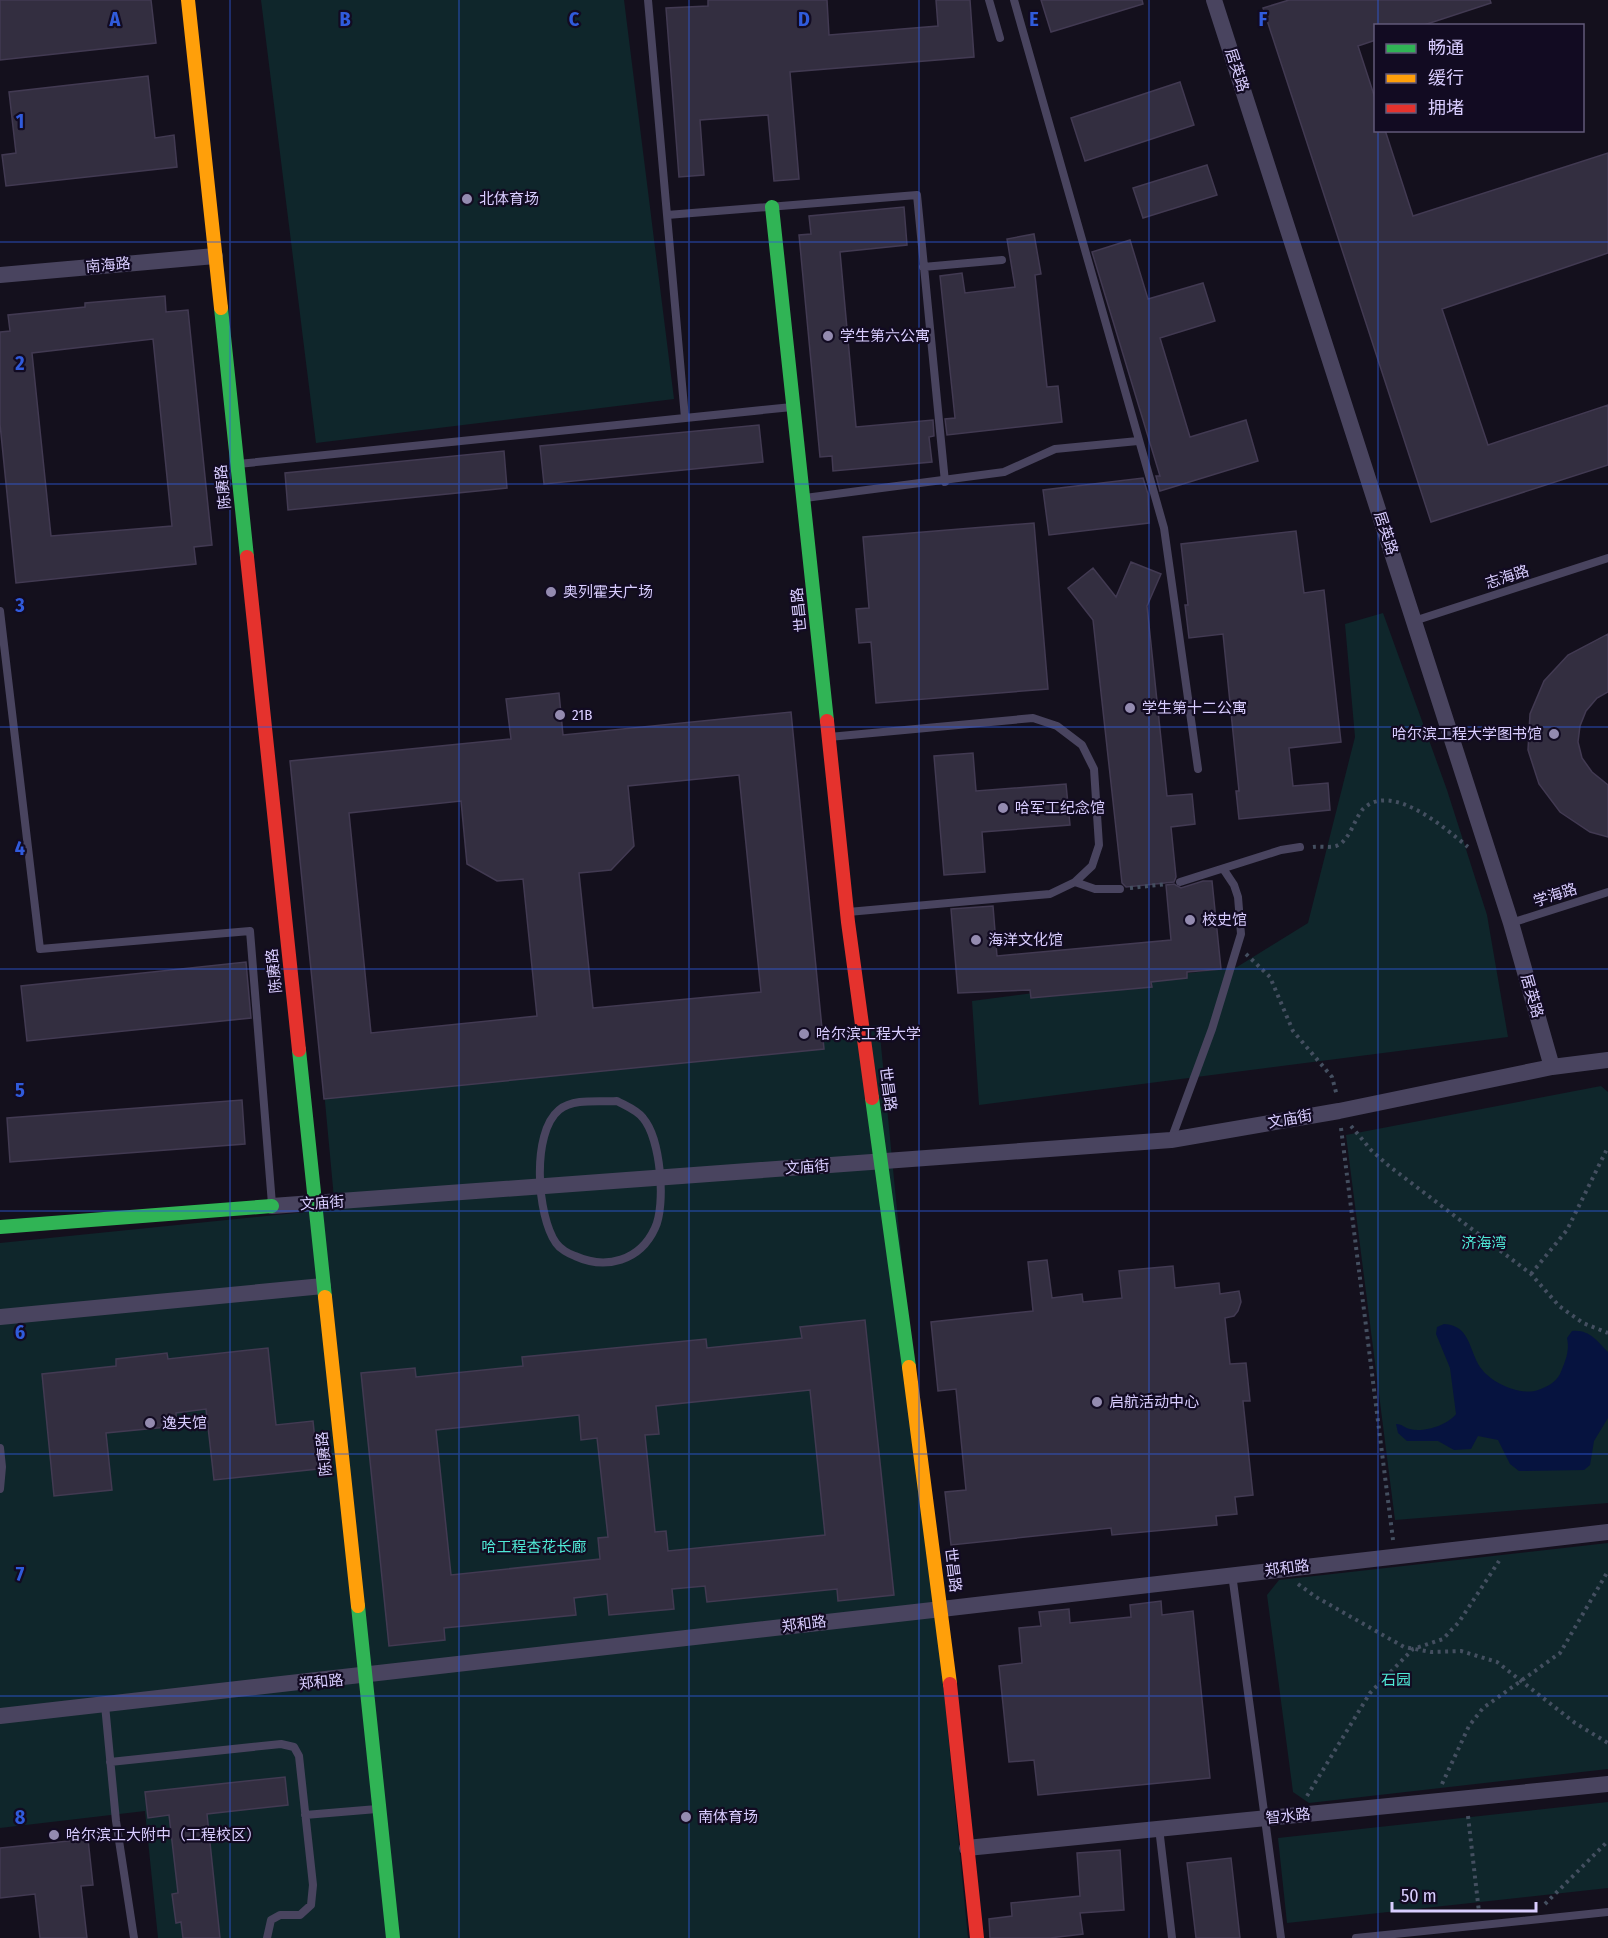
<svg xmlns="http://www.w3.org/2000/svg" width="1608" height="1938" viewBox="0 0 1608 1938" font-family="'Fira Sans Condensed','Noto Sans SC',sans-serif">
<style>
.green{fill:#0f262b}
.water{fill:#06133f}
.building{fill:#332e40;stroke:#423a52;stroke-width:1.5;fill-rule:evenodd}
.lines{fill:none;stroke-linecap:round;stroke-linejoin:round}
.path{stroke:#444f60;stroke-width:4;stroke-dasharray:3 4.5;stroke-linecap:butt}
.lane{stroke:#49445f;stroke-width:8}
.street{stroke:#49445f;stroke-width:16}
.fast{stroke:#30b455;stroke-width:14}
.slow{stroke:#ff9f0a;stroke-width:14}
.jam{stroke:#e5322d;stroke-width:14}
.grid{fill:none;stroke:#305bdc;stroke-width:1.5;stroke-opacity:0.55}
.poi-dot{fill:#948bb0;stroke:#120b22;stroke-width:2}
.labels{text-anchor:middle;dominant-baseline:central;stroke-width:4.5;stroke-linejoin:round;paint-order:stroke}
.street-label{font-size:15px;fill:#d9cdff;stroke:#120b22}
.poi-label{font-size:15px;fill:#d9cdff;stroke:#120b22;text-anchor:start}
.park-label{font-size:15px;fill:#4fe9d6;stroke:#120b22}
.grid-label{font-size:20px;text-anchor:middle;font-weight:bold;fill:#305bdc;stroke:#120b22;stroke-width:4.5;stroke-linejoin:round;paint-order:stroke}
</style>
<rect width="100%" height="100%" fill="#14101d"/>
<path class="green" d="M261,0H624L674,399L316,443Z
M1383,613L1447,790L1487,915L1508,1037L979,1105L972,1001L1237,967L1308,923L1355,737L1345,624Z
M879,1025L968,1938H158L145,1811L0,1828V1243L335,1209L323,1080Z
M1601,1086L1608,1092V1503L1395,1520L1346,1135Z
M1608,1543V1769L1309,1803L1293,1792L1267,1595L1279,1580Z
M1608,1802V1888L1287,1923L1278,1838Z"/>
<path class="water" d="M1444,1324C1470,1325 1469,1350 1480,1367C1491,1383 1520,1396 1538,1390C1547,1387 1556,1382 1560,1374C1565,1362 1570,1351 1567,1338L1572,1331C1589,1329 1597,1341 1608,1352V1418L1594,1441L1590,1465L1584,1470L1519,1471L1510,1464L1498,1440L1478,1436L1471,1449L1454,1450L1438,1441H1407L1398,1433L1396,1424C1403,1424 1404,1428 1410,1429C1423,1433 1448,1425 1456,1414L1450,1368L1436,1334L1437,1327Z"/>
<path class="building" d="M0,0H151L156,43L0,60Z
M708,0H827L829,35L938,26L936,0H970L974,57L790,72L799,179L774,181L768,115L700,120L704,175L679,177L666,8L708,6Z
M1041,0H1142L1143,4L1051,32Z
M1289,0H1490L1491,3L1421,26H1376V40L1358,46L1376,101V130H1385L1413,216L1608,153V253L1442,309L1488,445L1608,405V465L1431,522L1263,8Z
M148,76L155,138L174,135L177,167L6,186L2,155L16,153L9,92Z
M1180,82L1194,125L1085,161L1071,118Z
M1207,165L1217,195L1143,218L1133,188Z
M904,207L907,245L840,252L856,427L933,420L934,436L929,437L932,462L833,471L832,456L820,457L799,235L811,234L809,216Z
M1034,234L1041,274L1035,275L1047,387L1058,386L1062,422L947,435L945,419L955,418L940,276L962,273L965,293L1015,287L1007,239Z
M1130,240L1148,299L1203,283L1215,321L1160,338L1190,437L1246,420L1258,461L1160,491L1156,476H1160L1092,252Z
M165,296L166,312L188,310L212,545L194,547L196,564L16,583L0,424V332L10,331L8,315L85,307V303ZM153,339L172,526L51,536L32,353Z
M759,425L763,462L544,484L540,446Z
M504,451L507,488L288,510L285,473Z
M1143,478L1148,494L1149,523L1049,535L1043,490Z
M1034,523L1048,689L876,703L871,642L859,643L856,609L869,608L863,537Z
M1296,531L1304,593L1324,590L1341,742L1289,748L1293,786L1328,783L1330,810L1239,819L1236,791H1239L1223,634L1189,638L1185,605H1188L1181,544Z
M1131,562L1161,574L1147,606L1167,796L1192,794L1195,824L1171,827L1176,877L1174,882L1126,887L1122,883L1093,620L1068,588L1093,568L1116,597Z
M1608,634V692L1597,698L1586,711L1580,726L1578,742L1582,758L1592,772L1608,785V837L1590,832L1560,812L1539,784L1528,750L1530,714L1544,681L1568,655Z
M559,693L563,735L791,712L824,1049L324,1099L290,761L511,739L506,699ZM739,775L761,992L593,1008L579,873L611,870L634,846L628,786ZM461,801L467,864L497,881L523,879L537,1016L371,1033L349,813Z
M973,753L976,791L1066,784L1070,825L982,832L985,872L944,875L934,756Z
M1203,881H1212L1221,969L1187,972V978L1151,982L1152,987L1031,998L1030,990L958,993L951,909L993,906L997,956L1171,940L1166,885L1174,884L1181,888Z
M246,962L251,1018L27,1041L21,986Z
M242,1100L245,1144L10,1162L7,1118Z
M1047,1260L1052,1298L1082,1294L1083,1302L1122,1298L1119,1271L1173,1266L1175,1288L1219,1283L1220,1294L1239,1291L1241,1302L1238,1311L1234,1316L1225,1318L1230,1364L1246,1363L1250,1401H1243L1253,1495L1235,1497L1237,1514L1216,1516L1217,1525L1112,1535L1111,1528L951,1545L945,1492L966,1490L956,1389L938,1391L931,1322L1033,1311L1028,1262Z
M865,1320L894,1595L838,1601L837,1589L707,1602L705,1586L672,1589L674,1609L609,1615L607,1594L574,1598L576,1615L444,1628L445,1640L389,1646L361,1373L415,1368L416,1377L523,1366L522,1357L706,1339L707,1348L802,1338L800,1327ZM810,1390L825,1535L668,1551L666,1531L655,1532L645,1435L659,1434L656,1406ZM579,1415L581,1440L597,1438L608,1537L598,1538L600,1559L451,1575L436,1430Z
M268,1348L276,1425L313,1421L318,1469L214,1480L206,1409L176,1413L177,1426L106,1433L112,1490L54,1496L42,1374L116,1366V1359L167,1353L168,1359Z
M1161,1601L1162,1615L1193,1611L1210,1778L1038,1795L1034,1760L1009,1762L999,1666L1022,1663L1019,1628L1041,1626L1039,1612L1069,1609L1070,1623L1131,1617L1130,1605Z
M285,1777L288,1805L207,1814L220,1938H183L181,1922L176,1923L172,1894L178,1893L169,1815L148,1818L145,1792Z
M88,1839L93,1885L81,1886L87,1938H40L35,1894L0,1898V1848Z
M1120,1850L1124,1910L1080,1913L1083,1934L1050,1938H990L989,1919L1012,1916L1011,1903L1080,1896L1077,1853Z
M1231,1858L1240,1938H1196L1187,1863Z"/>
<g class="lines">
<path class="path" d="M1313,847C1320,846 1329,848 1336,846C1350,841 1354,819 1363,809C1392,781 1446,829 1468,847
M1130,888L1167,884
M1246,954L1270,977L1293,1031L1332,1077L1337,1096
M1351,1126L1371,1150L1389,1166L1531,1274L1559,1306L1583,1323L1608,1333
M1341,1128L1393,1540
M1531,1274L1567,1230L1608,1147
M1298,1584L1316,1597L1404,1647L1431,1652L1461,1651L1497,1662L1575,1723L1608,1743
M1442,1784L1469,1726L1483,1708L1560,1653L1608,1571
M1307,1796L1370,1693L1413,1649L1443,1639L1459,1622L1499,1561
M1468,1816L1479,1912
M1545,1904L1608,1841"/>
<path class="lane" d="M648,0L667,215L917,195L945,482
M989,0L1000,38
M1014,0L1164,528L1198,769
M667,215L685,418
M923,267L1002,260
M238,464L792,407
M805,498L1004,472L1055,449L1138,441
M0,611L40,949L250,931L272,1204
M1414,621L1608,558
M829,737L1033,718L1057,726L1082,745L1094,769L1099,845L1092,866L1075,882L1050,894L848,912
M1075,882L1095,889H1120
M1180,882L1281,850L1300,847
M1511,923L1608,892
M617,1101C626,1106 637,1110 643,1118C661,1139 666,1205 655,1228C640,1261 606,1270 575,1256C569,1254 560,1249 556,1243C537,1216 531,1133 559,1110C574,1098 599,1102 617,1101Z
M1171,1140L1212,1029L1241,934L1238,897L1234,885L1224,870
M0,1448L2,1467L0,1489
M1232,1574L1281,1938
M105,1705L116,1821L134,1938
M110,1762L281,1744L294,1747L299,1756L313,1885L311,1905L300,1915H280L271,1920L267,1938
M305,1815L377,1809
M1159,1828L1172,1938
M1356,1938L1608,1912"/>
<path class="street" d="M1214,0L1511,923L1552,1067
M0,275L215,256
M272,1206L1171,1140L1339,1111L1552,1067L1608,1060
M0,1317L323,1286
M0,1716C536,1659 1072,1592 1608,1532
M967,1848L1608,1784"/>
<path class="fast" d="M772,207L827,721
M221,308L247,557
M299,1050L325,1297
M872,1098L909,1367
M0,1227L272,1206
M358,1606L393,1938"/>
<path class="slow" d="M188,0L221,308
M325,1297L358,1606
M909,1367L950,1684"/>
<path class="jam" d="M247,557L299,1050
M827,721L848,922L872,1098
M950,1684L977,1938"/>
</g>
<path class="grid" d="M230,0V1938M459,0V1938M689,0V1938M919,0V1938M1149,0V1938M1378,0V26M1378,130V1938M0,242H1608M0,484H1608M0,727H1608M0,969H1608M0,1211H1608M0,1454H1608M0,1696H1608"/>
<g class="poi-dot">
<circle cx="467" cy="199" r="6"/>
<circle cx="828" cy="336" r="6"/>
<circle cx="551" cy="592" r="6"/>
<circle cx="1130" cy="708" r="6"/>
<circle cx="560" cy="715" r="6"/>
<circle cx="1554" cy="734" r="6"/>
<circle cx="1003" cy="808" r="6"/>
<circle cx="1190" cy="920" r="6"/>
<circle cx="976" cy="940" r="6"/>
<circle cx="804" cy="1034" r="6"/>
<circle cx="1097" cy="1402" r="6"/>
<circle cx="150" cy="1423" r="6"/>
<circle cx="686" cy="1817" r="6"/>
<circle cx="54" cy="1835" r="6"/>
</g>
<g class="labels">
<g class="street-label">
<text transform="translate(1237 70) rotate(72)">居英路</text>
<text transform="translate(108 265) rotate(-5)">南海路</text>
<text transform="translate(223 487) rotate(-96)">陈赓路</text>
<text transform="translate(1386 533) rotate(72)">居英路</text>
<text transform="translate(1507 577) rotate(-18)">志海路</text>
<text transform="translate(799 610) rotate(-96)">世昌路</text>
<text transform="translate(1555 895) rotate(-18)">学海路</text>
<text transform="translate(274 971) rotate(-96)">陈赓路</text>
<text transform="translate(1532 996) rotate(74)">居英路</text>
<text transform="translate(888 1089) rotate(82)">世昌路</text>
<text transform="translate(1290 1119) rotate(-10)">文庙街</text>
<text transform="translate(807 1167) rotate(-4)">文庙街</text>
<text transform="translate(322 1203) rotate(-4)">文庙街</text>
<text transform="translate(324 1454) rotate(-96)">陈赓路</text>
<text transform="translate(1287 1568) rotate(-7)">郑和路</text>
<text transform="translate(953 1570) rotate(83)">世昌路</text>
<text transform="translate(804 1624) rotate(-7)">郑和路</text>
<text transform="translate(321 1682) rotate(-6)">郑和路</text>
<text transform="translate(1288 1816) rotate(-6)">智水路</text>
</g>
<g class="poi-label">
<text x="479" y="199">北体育场</text>
<text x="840" y="336">学生第六公寓</text>
<text x="563" y="592">奥列霍夫广场</text>
<text x="1142" y="708">学生第十二公寓</text>
<text x="572" y="715">21B</text>
<text x="1542" y="734" text-anchor="end">哈尔滨工程大学图书馆</text>
<text x="1015" y="808">哈军工纪念馆</text>
<text x="1202" y="920">校史馆</text>
<text x="988" y="940">海洋文化馆</text>
<text x="816" y="1034">哈尔滨工程大学</text>
<text x="1109" y="1402">启航活动中心</text>
<text x="162" y="1423">逸夫馆</text>
<text x="698" y="1817">南体育场</text>
<text x="66" y="1835">哈尔滨工大附中（工程校区）</text>
</g>
<g class="park-label">
<text x="1484" y="1243">济海湾</text>
<text x="534" y="1547">哈工程杏花长廊</text>
<text x="1396" y="1680">石园</text>
</g>
</g>
<g class="grid-label">
<text x="115" y="26">A</text>
<text x="345" y="26">B</text>
<text x="574" y="26">C</text>
<text x="804" y="26">D</text>
<text x="1034" y="26">E</text>
<text x="1263" y="26">F</text>
<text x="20" y="128">1</text>
<text x="20" y="370">2</text>
<text x="20" y="612">3</text>
<text x="20" y="855">4</text>
<text x="20" y="1097">5</text>
<text x="20" y="1339">6</text>
<text x="20" y="1581">7</text>
<text x="20" y="1824">8</text>
</g>
<rect x="1374" y="24" width="210" height="108" fill="#120b22" stroke="#62597a" stroke-width="1.5"/>
<rect x="1386" y="44" width="30" height="9" fill="#30b455" stroke="#62597a" stroke-width="1.5"/>
<text x="1428" y="54" font-size="18" fill="#d9cdff">畅通</text>
<rect x="1386" y="74" width="30" height="9" fill="#ff9f0a" stroke="#62597a" stroke-width="1.5"/>
<text x="1428" y="84" font-size="18" fill="#d9cdff">缓行</text>
<rect x="1386" y="104" width="30" height="9" fill="#e5322d" stroke="#62597a" stroke-width="1.5"/>
<text x="1428" y="114" font-size="18" fill="#d9cdff">拥堵</text>
<path d="M1392 1902v9h144v-9" fill="none" stroke="#d9cdff" stroke-width="3"/>
<text x="1401" y="1902" font-size="18" fill="#d9cdff" stroke="#120b22" stroke-width="4.5" paint-order="stroke">50 m</text>
</svg>
